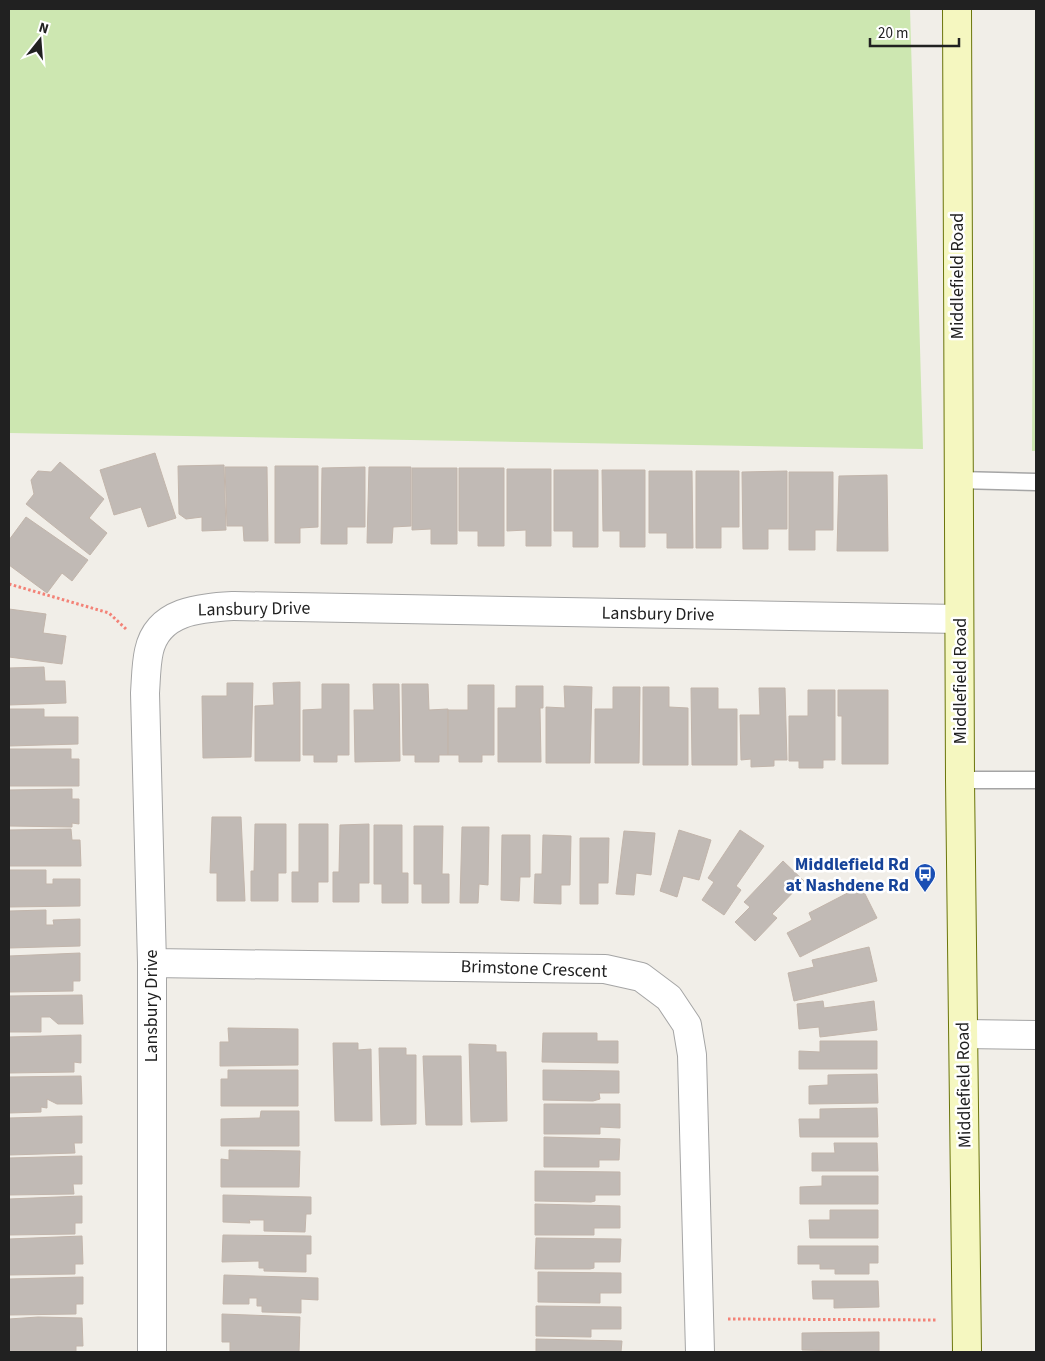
<svg xmlns="http://www.w3.org/2000/svg" width="1045" height="1361" viewBox="0 0 1045 1361" font-family="'Source Sans 3',sans-serif">
<style>
.grass{fill:#cde7b1}
.building{fill:#c1bab5;stroke:#c2b5ab}
.lines{fill:none;stroke-linecap:round;stroke-linejoin:round}
.lane-casing{stroke:#a5a5a5;stroke-width:19}
.street-casing{stroke:#a5a5a5;stroke-width:30}
.secondary-casing{stroke:#6b750b;stroke-width:30}
.path{stroke:#f38277;stroke-width:3;stroke-dasharray:2.5 2.5;stroke-linecap:butt}
.lane{stroke:#fff;stroke-width:16}
.street{stroke:#fff;stroke-width:28}
.secondary{stroke:#f5f7c0;stroke-width:28}
.labels{text-anchor:middle;dominant-baseline:central;stroke-width:5;stroke-linejoin:round;paint-order:stroke}
.street-label{font-size:18px;fill:#212121;stroke:#fff}
.transit-label{font-size:18px;font-weight:bold;fill:#164399;stroke:#fff;text-anchor:end}
</style>
<rect width="100%" height="100%" fill="#f1eee8"/>
<path class="grass" d="M9,9H910L923,449L9,433Z
M1035,9L1036,451H1032Z"/>
<path class="building" d="M155,453L176,518L148,527L141,507L114,515L100,470Z
M60,462L104,499L89,518L107,533L90,555L26,504L34,494L31,480L38,471L51,472Z
M224,465L226,530L202,531V517L186,519L179,514L178,466Z
M275,466H318V527L300,528V543H275Z
M225,467H267L268,541H244L243,526H227Z
M365,467V527H347V544H321L322,468Z
M369,467H411V526L393,527L392,543H367Z
M412,468H457V544H431V529L412,530Z
M459,468H504V546H478V531H459Z
M507,469H551V546H526V530L507,531Z
M554,470H598V547H573V531H554Z
M602,470H645V547H620V531H603Z
M649,471H692L693,548H667V533H649Z
M696,471H739V527H721V548H696Z
M787,471V529H768V549H743L742,472Z
M789,472H833V530H815V550H789Z
M887,475L888,551H837L839,476Z
M26,517L88,560L72,581L62,573L47,593L9,565V540Z
M9,609L46,614L43,633L66,636L62,664L9,657Z
M44,667L45,681H65L66,703L9,705V668Z
M300,682V761H255V706L274,705L273,683Z
M227,683H253L251,757L203,758L202,696H227Z
M322,684H349V755H337V762H314V755H303V710L322,709Z
M373,684H399L400,761L355,762L354,710H374Z
M402,684H428L429,710L448,709V755H439V762H415V755H403Z
M468,685H494V755H482V762H459V755H448V710H468Z
M516,686H543V708H540L541,762H498V708H516Z
M564,686L592,687L590,763H546V707L565,708Z
M613,687H640L639,763H595V709H613Z
M643,687H669V707L688,708V765H643Z
M691,688H718V709H737V765H692Z
M759,688H785L787,760H774V766L751,767V759L741,760L740,715H760Z
M808,690H835V760H823V768H799V761H789V716H808Z
M838,690H888V764H842V716H838Z
M9,709H44V717H78V744L9,746Z
M9,749H71V759H79V786H9Z
M72,789V799H79V824L72,823V827L9,826V790Z
M212,817H241L245,901H217V873H210Z
M255,824H286V873H278V901H251V871H254Z
M299,824H328V882H318V902H292V872H299Z
M369,824V883H359V902H333V872H339L340,825Z
M374,825H402V873H408V903H382V884H374Z
M414,826H443L442,874H449V903H422V884H414Z
M462,827H489L488,885L479,884L478,903H460Z
M71,829L72,840H80L81,866H9V830Z
M679,830L711,840L699,880L683,876L677,897L660,891Z
M740,830L764,846L736,886L741,890L724,915L702,900L714,882L708,878Z
M624,831L655,833L651,875L636,873L634,895L616,894Z
M502,835H530V877H520L519,901L501,900Z
M543,835L571,836L570,885H561V904L534,903L535,874H542Z
M580,838H609L608,883H598V904H580Z
M783,861L804,881L772,914L777,918L755,941L735,922L750,907L744,902Z
M9,870H46V884H53V879H80V906L9,907Z
M861,886L877,918L800,957L787,933L812,920L809,913Z
M46,910V925H54L53,920L80,919V946L9,948V911Z
M869,947L877,981L794,1001L788,973L814,967L812,960Z
M80,953V981H73V991L9,992V956Z
M82,995L83,1024H58L50,1017H41V1032H9V996Z
M823,1001L824,1008L874,1001L877,1030L820,1037L819,1027L799,1029L797,1004Z
M228,1028L298,1029V1065L220,1066V1042H229Z
M543,1033H597V1041H618V1063L542,1062Z
M81,1035V1063L74,1062V1072L9,1073V1037Z
M820,1041H877V1069H799V1051L820,1052Z
M333,1043H358V1050L371,1049L372,1121H335Z
M469,1044L496,1045V1052H506L507,1121L471,1122Z
M379,1048H406V1055H416V1124L381,1125Z
M423,1056H461L462,1125H426Z
M228,1070H298V1106H221V1079H228Z
M543,1070L619,1071V1093H599L600,1099L593,1101L543,1100Z
M877,1074L878,1103L809,1104V1086L828,1085V1075Z
M81,1076L82,1104H57L47,1099V1108L41,1107V1112L9,1113V1077Z
M544,1104H620V1128L600,1127V1134H544Z
M877,1108L878,1137H800L799,1119H820V1109Z
M261,1111H299V1146H221V1119L260,1118Z
M82,1116V1143H74L75,1153L9,1155V1118Z
M544,1137L620,1139L619,1160H599V1167H544Z
M834,1143H877L878,1171H812V1153H835Z
M229,1150L300,1151L299,1187H221V1159L229,1160Z
M82,1156V1184H73L74,1194L9,1195V1158Z
M535,1171L620,1172V1195H595V1201L591,1202L535,1201Z
M822,1176H878V1204H800V1187L822,1186Z
M223,1195L311,1197V1214H306L305,1232L264,1231V1220H249L250,1223L223,1222Z
M82,1196V1223H75V1234L9,1235V1199Z
M535,1204L620,1206V1228H594V1235H535Z
M830,1210H878V1238H810L809,1220H830Z
M223,1235L311,1236V1254H306V1272L264,1271V1268H259V1261L222,1262Z
M82,1236L83,1264H75V1274L9,1275V1239Z
M536,1238L621,1239L620,1262H594V1268L590,1269H535Z
M798,1246H878V1263H869V1274H835V1269H820V1264H798Z
M538,1272L621,1273V1293H600V1303L538,1302Z
M224,1275L318,1278V1300L301,1299V1313L262,1312V1306H257V1298H249V1304H223Z
M83,1277V1304H76V1314L9,1315V1279Z
M812,1281H878L879,1307L834,1308V1299H813Z
M536,1306L621,1307V1329H591V1337L536,1336Z
M222,1314L300,1317L299,1352L230,1351V1342H222Z
M38,1317L82,1318L83,1346H76V1352H9V1319Z
M879,1332V1352L802,1350V1333Z
M536,1339L622,1341L621,1352H536Z"/>
<g class="lines">
<g class="lane-casing">
<path id="lane" d="M958,480L1036,482
M960,780H1036"/>
</g>
<g class="street-casing">
<path id="street" d="M152,963L605,969L641,977L669,998L687,1025L692,1055L700,1352
M964,1034L1036,1035
M152,1352V963L145,693C146,679 146,664 149,651C158,610 201,608 234,606L959,619"/>
</g>
<g class="secondary-casing">
<path id="secondary" d="M957,9L960,780L967,1352"/>
</g>
<path class="path" d="M9,584L109,613L126,629
M728,1319L937,1320"/>
<use href="#lane" class="lane"/>
<use href="#street" class="street"/>
<use href="#secondary" class="secondary"/>
</g>
<defs>
<g id="bus-pin" transform="scale(1.125)"><path d="M0 17L-7.5 6A9.5 9.5 0 1 1 7.5 6Z" fill="#1a4fb4" stroke="#fff"/><path d="M-5-6H5V4H4V6H2V4H-2V6H-4V4H-5ZM-3.5-4V0h7V-4ZM-3.5 1.2v1.5H-2V1.2ZM2 1.2v1.5H3.5V1.2Z" fill="#fff"/></g>
</defs>
<g fill-rule="evenodd">
<use href="#bus-pin" x="925" y="874"/>
</g>
<g class="labels">
<g class="street-label">
<text transform="translate(957 276) rotate(-90)">Middlefield Road</text>
<text transform="translate(254 609) rotate(-1)">Lansbury Drive</text>
<text transform="translate(658 614) rotate(1)">Lansbury Drive</text>
<text transform="translate(960 681) rotate(-90)">Middlefield Road</text>
<text transform="translate(534 969) rotate(2)">Brimstone Crescent</text>
<text transform="translate(151 1006) rotate(-90)">Lansbury Drive</text>
<text transform="translate(964 1085) rotate(-91)">Middlefield Road</text>
</g>
<g class="transit-label">
<text x="909" y="864">Middlefield Rd<tspan x="909" dy="21">at Nashdene Rd</tspan></text>
</g>
</g>
<rect width="1045" height="1361" fill="none" stroke="#212121" stroke-width="20"/>
<g transform="translate(40 40) rotate(17)" stroke="#ffffff" stroke-width="4" paint-order="stroke">
<path d="M0-4L9 19L0 12L-9 19Z" fill="#212121"/>
<text y="-8" font-size="14" font-weight="bold" text-anchor="middle" fill="#212121">N</text>
</g>
<path d="M870 38v8h89v-8" fill="none" stroke="#212121" stroke-width="2.5"/>
<text x="878" y="38" font-size="15" fill="#212121" stroke="#ffffff" stroke-width="4" paint-order="stroke">20 m</text>
</svg>
